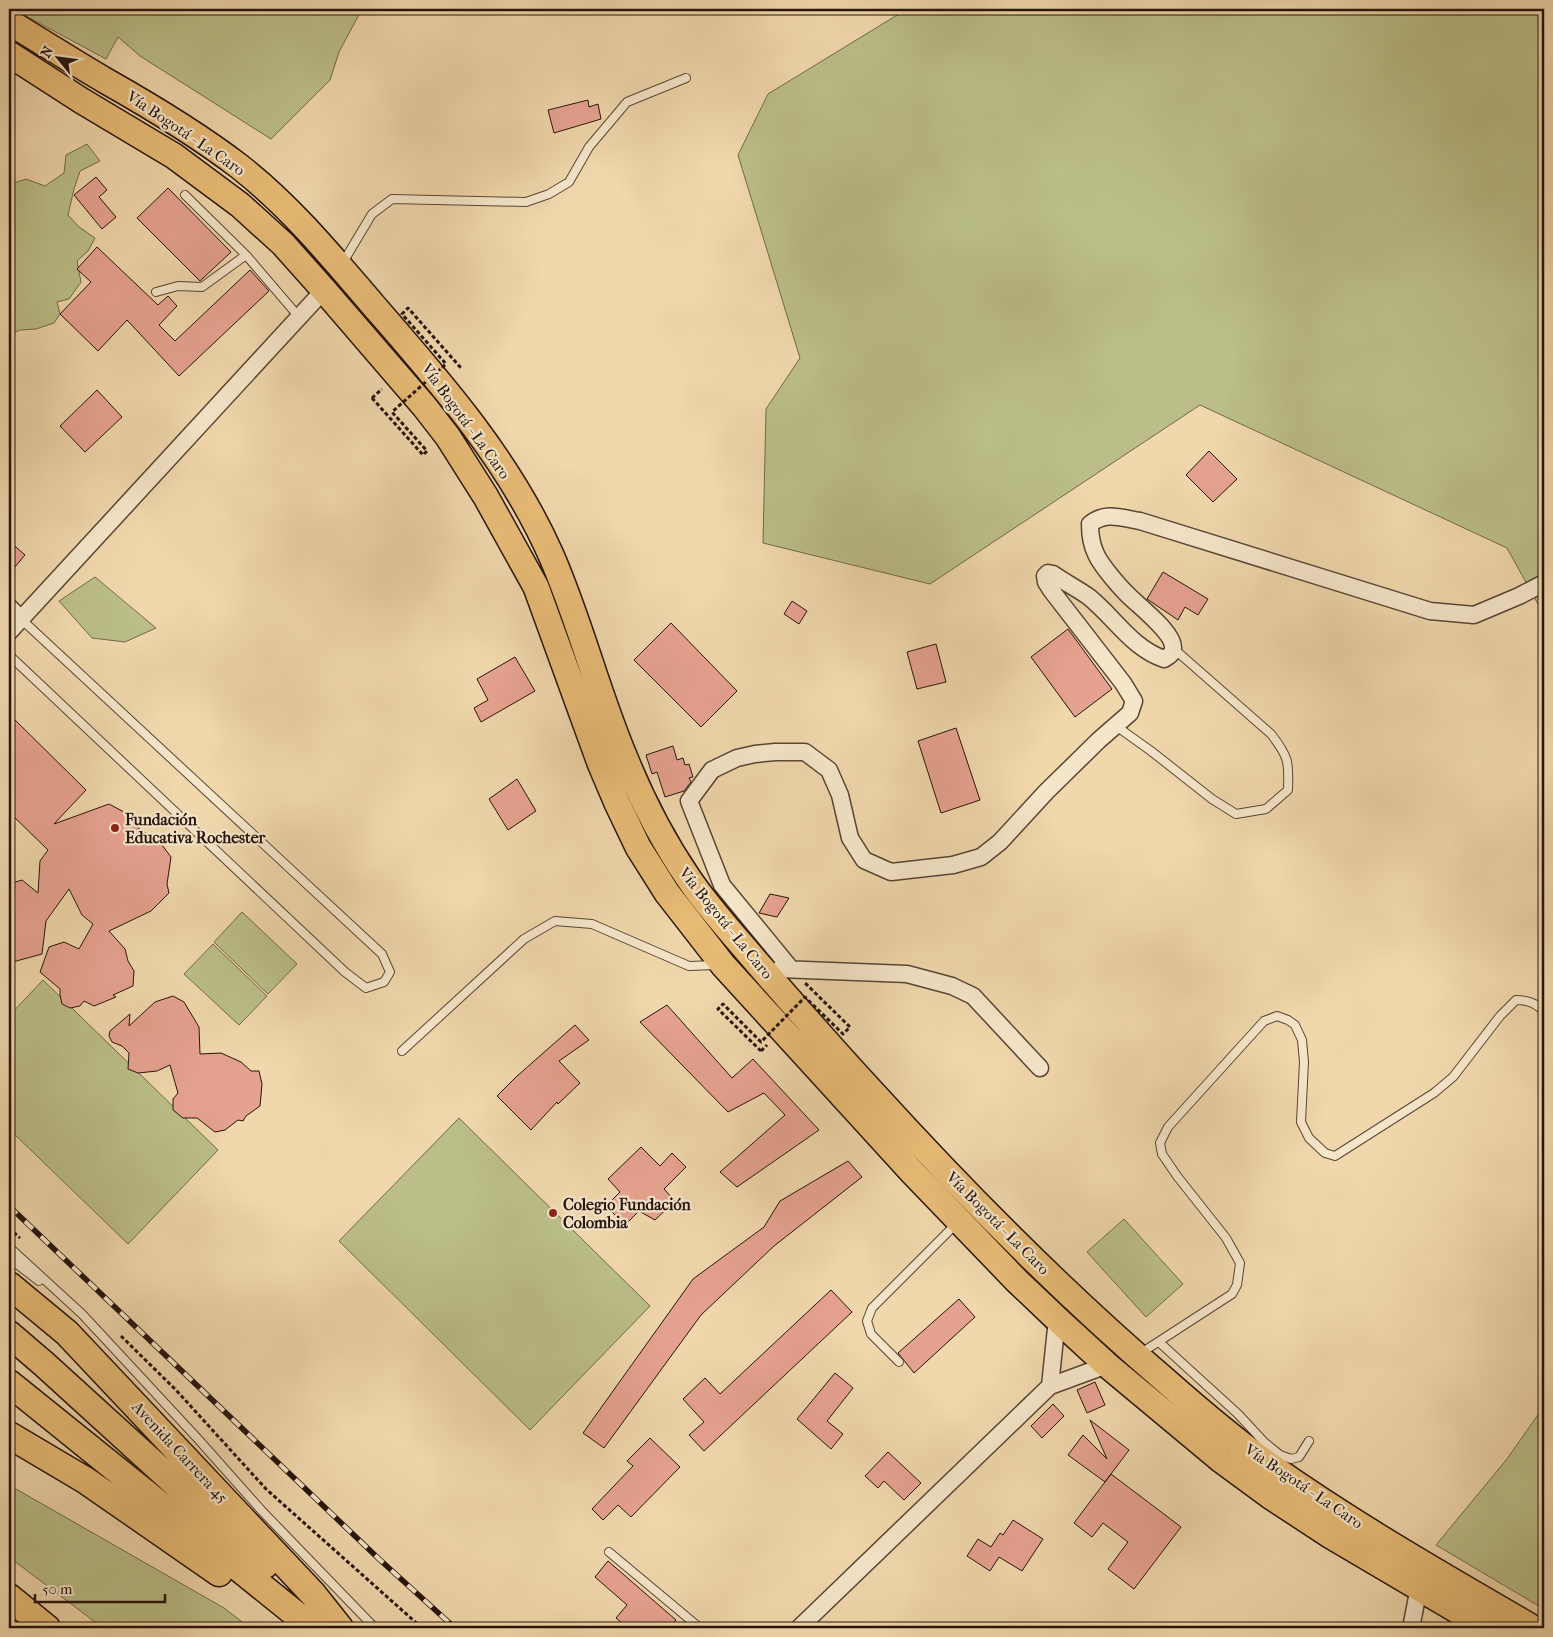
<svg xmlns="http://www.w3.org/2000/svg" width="1553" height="1637" viewBox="0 0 1553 1637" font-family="'IM FELL French Canon',serif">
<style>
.green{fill:#bbbe88;stroke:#70694a}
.building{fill:#e6a290;stroke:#26140c}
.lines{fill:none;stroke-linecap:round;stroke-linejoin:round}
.service-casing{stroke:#584534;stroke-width:10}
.minor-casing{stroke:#584534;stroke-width:19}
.primary-casing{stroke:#26140c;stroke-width:28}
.trunk-casing{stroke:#26140c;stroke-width:29}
.path{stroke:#26140c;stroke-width:3;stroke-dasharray:4 2.5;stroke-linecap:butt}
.service{stroke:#f5e5c9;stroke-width:8}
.minor{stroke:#f5e5c9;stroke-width:16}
.primary{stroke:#e8bc76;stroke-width:25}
.trunk{stroke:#e8bc76;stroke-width:26}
.rail-casing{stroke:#26140c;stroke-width:5.5}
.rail{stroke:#f5e5c9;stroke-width:4;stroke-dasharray:11;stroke-linecap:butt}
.path-bridge{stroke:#26140c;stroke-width:3;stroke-dasharray:4 2.5;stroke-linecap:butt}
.poi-dot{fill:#8f2418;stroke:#f5e5c9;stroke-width:2}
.labels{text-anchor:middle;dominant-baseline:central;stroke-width:4.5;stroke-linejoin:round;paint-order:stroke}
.street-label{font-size:16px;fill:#26140c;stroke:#f5e5c9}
.poi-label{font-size:16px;font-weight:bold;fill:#26140c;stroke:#f5e5c9;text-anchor:start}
</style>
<rect width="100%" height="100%" fill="#f0d7ac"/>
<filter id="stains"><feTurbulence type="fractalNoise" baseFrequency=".004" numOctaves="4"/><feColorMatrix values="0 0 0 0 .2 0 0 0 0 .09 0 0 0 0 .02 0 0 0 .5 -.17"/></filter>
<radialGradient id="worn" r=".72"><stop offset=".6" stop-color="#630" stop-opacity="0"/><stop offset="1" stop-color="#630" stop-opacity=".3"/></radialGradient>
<path class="green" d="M30,9H362L339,52L330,80L271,139L140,56L118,37L106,59L26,16Z
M907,9H1544V615L1507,548L1200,405L930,584L763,543L766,409L800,358L738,155L768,94Z
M87,144L100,161L80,171L74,189L68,215L79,227L95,238L88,251L77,261L81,282L69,299L57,302L60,314L54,323L36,329L20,330L9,335V199L12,198L14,183L26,179L45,186L64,173L66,155Z
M95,577L156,628L125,642L92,638L59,601Z
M242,912L297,964L268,994L214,942Z
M213,944L267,996L239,1025L184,974Z
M43,980L218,1150L128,1244L9,1129V1016Z
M459,1118L650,1306L530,1430L339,1241Z
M1124,1219L1183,1284L1146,1317L1087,1252Z
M1544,1406V1609L1436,1545L1507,1459Z
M9,1485L224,1608L250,1628H103L9,1557Z"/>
<path class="building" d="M588,100L589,107L598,104L601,119L554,133L548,110Z
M96,177L107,190L99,197L116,217L102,229L74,195Z
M168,188L231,252L200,281L137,218Z
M97,247L158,305L168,296L177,306L159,325L175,341L250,270L269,291L179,376L127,320L98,351L60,314L91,282L77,269Z
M97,390L122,417L85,452L60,426Z
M1209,451L1237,479L1213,502L1186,475Z
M9,541L25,555L9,574Z
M1163,572L1208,599L1198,615L1185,607L1178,620L1147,599Z
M792,601L807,611L799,624L784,614Z
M671,623L737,691L701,727L634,660Z
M1068,629L1112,689L1075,717L1031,657Z
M936,644L946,682L917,689L907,652Z
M515,657L535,691L481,722L474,708L488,700L477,679Z
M9,714L86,790L54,824L109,804L124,812L138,828L159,841L171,857L167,884L169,893L151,911L109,931L125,949L128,961L134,971L133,986L113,995L116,997L94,1006L84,1001L80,1006L70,1008L62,1004L60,995V989L40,972L49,947L64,942L79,949L93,924L82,915L69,889L46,921L42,954L9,963V884L22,880L38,893L40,861L48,850L9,812Z
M956,728L980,800L941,813L918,741Z
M673,746L677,760L683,758L685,765L689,764L693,777L689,778L691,782L684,791L665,797L657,772L652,774L646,755Z
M517,779L536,811L508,830L489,799Z
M770,894L789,898L777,917L759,913Z
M173,996L184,1002L199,1027L200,1054L221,1053L241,1062L251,1071H259L262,1084L260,1106L246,1116L243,1121L238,1120L225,1130L215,1132L197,1118H183L173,1110V1099L178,1093L170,1065L157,1071L138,1073L128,1069L129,1053L122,1046L112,1042L109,1036L110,1031L130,1014L129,1026L155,1002Z
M667,1005L732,1078L753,1059L819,1130L737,1187L720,1172L785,1115L764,1093L728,1112L640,1022Z
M575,1025L589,1040L559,1061L580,1083L558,1104L557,1102L531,1130L497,1096L516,1077Z
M641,1147L660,1166L672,1153L686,1167L664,1189L675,1201L655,1220L639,1211L625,1225L606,1206L620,1192L608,1179Z
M848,1161L862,1177L774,1246L701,1315L604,1448L583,1433L693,1279L764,1227L780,1201Z
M831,1290L852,1312L704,1451L689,1435L704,1422L683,1399L705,1378L720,1394Z
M959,1299L975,1317L914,1373L898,1353Z
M835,1373L853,1388L827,1421L843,1434L831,1449L797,1419Z
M1095,1382L1105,1405L1087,1413L1077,1390Z
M1053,1404L1064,1416L1042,1438L1031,1426Z
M1090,1420L1129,1450L1105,1482L1068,1455L1083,1435L1107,1459Z
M650,1438L680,1467L631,1517L618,1505L603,1520L592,1509L633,1466L627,1461Z
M888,1452L921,1483L904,1500L884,1481L878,1488L865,1476Z
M1111,1474L1181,1527L1134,1589L1108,1569L1128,1542L1103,1523L1092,1537L1074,1523Z
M1013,1520L1043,1539L1022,1571L999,1557L990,1571L967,1556L978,1539L991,1547L1000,1533L1003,1535Z
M608,1561L676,1620L669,1628H628L616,1618L627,1605L595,1577Z"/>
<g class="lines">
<g class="service-casing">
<path id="service" d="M185,195L246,255L299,317
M342,264L372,214L392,199L526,202L549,194L569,182L589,147L627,102L686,78
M156,292L178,286L202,287L246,255
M9,655L345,972L366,988L384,982L390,972L382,954L21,619
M1116,726L1151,751L1212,799L1236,814L1266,809L1288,790C1289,762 1289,757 1271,734L1173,648
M402,1051L524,939L555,921L592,924L689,966L715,965
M1543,1144L1544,1142
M9,1247L82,1314L198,1439L262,1511L375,1628
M9,1258L39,1281
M1159,1342L1238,1414L1264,1442L1280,1455L1291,1459L1299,1457L1309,1441
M1141,1353L1232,1294L1237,1285L1240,1263L1226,1238L1177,1176L1162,1154L1160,1143L1168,1127L1264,1021L1277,1016L1288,1020L1295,1025L1302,1040L1304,1062L1301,1122L1309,1138L1325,1153L1335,1156L1434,1093L1453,1077L1500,1016L1516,1000C1527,1000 1537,1003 1544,1012
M899,1362L871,1334L867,1321L872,1308L957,1223
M609,1552L700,1628"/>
</g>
<g class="minor-casing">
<path id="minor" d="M9,607L21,619
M9,632L324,290
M780,969L907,974L952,986L973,996L1040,1068
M791,969L722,885L689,801L712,770L737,758L755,754L775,752H805L829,770L840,795L850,838L864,860L891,872L953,865L981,857L1000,842L1046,792L1099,740L1130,713L1134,701L1123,683L1051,590L1046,582L1045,576L1048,573L1053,574C1064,582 1078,589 1089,597C1115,618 1132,648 1164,659C1169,656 1173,654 1173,648C1174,632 1137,605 1126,593C1118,585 1100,564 1096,554C1091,544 1090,535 1090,524C1106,511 1121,518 1140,521L1430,611L1474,615L1519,596L1544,583
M1050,1386L1057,1319
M799,1628L1050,1386L1107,1365
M1411,1628L1419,1587"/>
</g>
<g class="primary-casing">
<path id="primary" d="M9,22C41,41 73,62 106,81C152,107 197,134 240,167C291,207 332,257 374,306C441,383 509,460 551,555C580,621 597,692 625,758C642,800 663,841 689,879C708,907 731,932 753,958C793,1004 833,1050 874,1094C966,1195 1062,1292 1166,1381C1200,1411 1235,1441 1272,1467C1356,1526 1445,1577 1533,1628
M9,54L82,101L174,156L240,205L283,244L324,290L424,406L448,437L486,497L536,587L600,763L617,803L638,847L667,893L723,965L912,1172L1017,1281L1057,1319L1107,1365L1221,1460L1270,1496L1331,1536L1487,1628"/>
</g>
<g class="trunk-casing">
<path id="trunk" d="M9,1285L67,1333L313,1594L340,1628
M9,1334L44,1364L265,1565
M9,1383L313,1628
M9,1435L85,1480L219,1573
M9,1597L47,1628"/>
</g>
<path class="path" d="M372,398L382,389
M761,1051L767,1045
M9,1228L20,1238
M121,1336L176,1390L266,1489L422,1628"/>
<use href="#service" class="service"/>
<use href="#minor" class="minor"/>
<use href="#primary" class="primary"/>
<use href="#trunk" class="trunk"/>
<g class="rail-casing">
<path id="rail" d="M9,1206L379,1559L455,1628"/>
</g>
<use href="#rail" class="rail"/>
<path class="path-bridge" d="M372,398L423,455L427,451L392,412L446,364L402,314L408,308L461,368
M761,1051L718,1009L723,1004L761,1042L805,997L843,1034L850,1027L804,982"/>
</g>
<g class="poi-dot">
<circle cx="115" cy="828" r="5"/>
<circle cx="553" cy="1213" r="5"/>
</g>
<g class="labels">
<g class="street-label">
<text transform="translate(186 133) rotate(34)">Vía Bogotá - La Caro</text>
<text transform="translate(466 421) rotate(54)">Vía Bogotá - La Caro</text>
<text transform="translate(726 923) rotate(51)">Vía Bogotá - La Caro</text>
<text transform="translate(998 1223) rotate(45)">Vía Bogotá - La Caro</text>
<text transform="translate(180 1452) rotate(47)">Avenida Carrera 45</text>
<text transform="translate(1304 1486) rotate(34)">Vía Bogotá - La Caro</text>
</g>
<g class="poi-label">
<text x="125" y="819">Fundación<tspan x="125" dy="18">Educativa Rochester</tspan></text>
<text x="563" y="1204">Colegio Fundación<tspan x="563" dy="18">Colombia</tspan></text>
</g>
</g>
<rect width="1553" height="1637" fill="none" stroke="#f0d7ac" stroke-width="30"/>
<rect x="10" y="10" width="1533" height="1617" fill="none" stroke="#26140c" stroke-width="2.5"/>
<rect x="15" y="15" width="1523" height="1607" fill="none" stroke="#26140c"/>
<g transform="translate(58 58) rotate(299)" stroke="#f5e5c9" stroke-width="4" paint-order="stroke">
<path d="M0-4L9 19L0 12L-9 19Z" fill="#26140c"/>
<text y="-8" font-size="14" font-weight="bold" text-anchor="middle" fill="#26140c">N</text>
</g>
<path d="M35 1594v8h130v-8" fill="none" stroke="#26140c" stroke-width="2.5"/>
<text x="42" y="1594" font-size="15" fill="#26140c" stroke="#f5e5c9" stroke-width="4" paint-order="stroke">50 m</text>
<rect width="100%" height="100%" filter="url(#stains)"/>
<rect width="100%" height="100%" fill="url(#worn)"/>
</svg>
